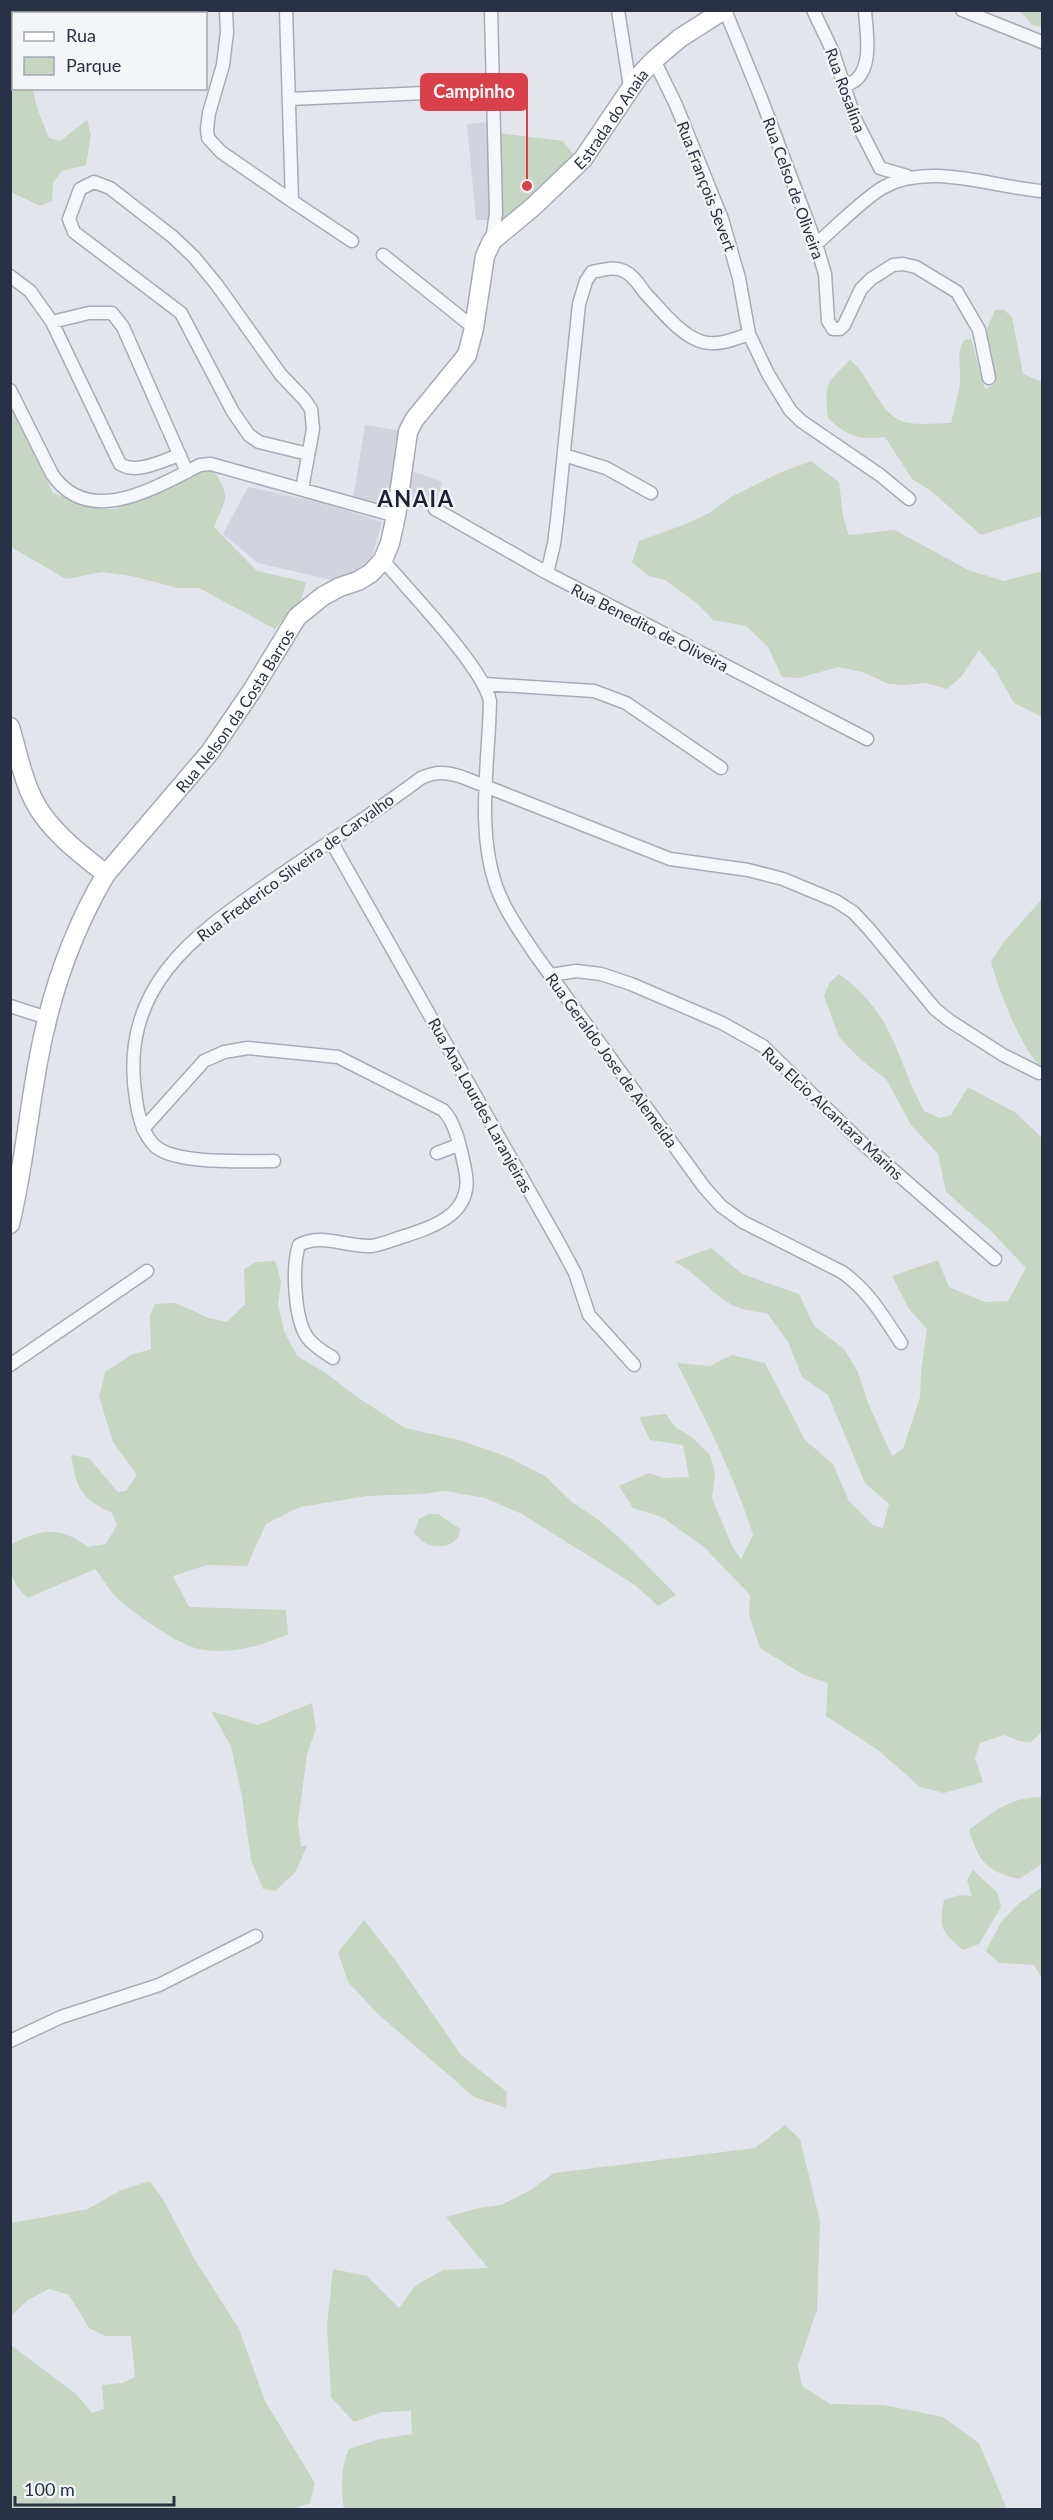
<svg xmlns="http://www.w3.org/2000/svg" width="1053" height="2520" viewBox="0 0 1053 2520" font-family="Lato,sans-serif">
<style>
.built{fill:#d1d4de}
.green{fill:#c6d6c3}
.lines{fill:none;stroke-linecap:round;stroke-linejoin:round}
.street-casing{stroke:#a7abb7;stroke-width:15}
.secondary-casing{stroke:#a7abb7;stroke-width:21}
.street{stroke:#f6f7fa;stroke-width:12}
.secondary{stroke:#fff;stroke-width:18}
.labels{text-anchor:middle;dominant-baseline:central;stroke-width:4.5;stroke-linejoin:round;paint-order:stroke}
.street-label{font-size:16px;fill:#293146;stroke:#f3f5f9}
.district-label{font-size:22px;font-weight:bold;letter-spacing:1.5px;fill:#1b2237;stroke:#f3f5f9}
.leader{fill:none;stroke:#d94049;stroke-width:2}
.callout-dot{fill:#d94049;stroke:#f3f5f9;stroke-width:2}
.callout{fill:#d94049;stroke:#d94049;stroke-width:2}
.callout-label{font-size:18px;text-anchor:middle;font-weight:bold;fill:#fff}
</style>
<rect width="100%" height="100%" fill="#e3e5ec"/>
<path class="built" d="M488,122L490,220H476L467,124Z
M365,425L408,432L402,467L442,482L435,509L353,499Z
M248,487L320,502L382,522L371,560L358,575L331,580L258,563L223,534Z"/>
<path class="green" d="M10,11H40V13L14,14V88L33,89L37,108L49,138L60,141L87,120L91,135L86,165L62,171L53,183L52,201L40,206L11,192Z
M1020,11H1042V27L1032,25Z
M499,133L563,141L579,162L498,237Z
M995,310H1004L1012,317L1023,374L1042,382V516L981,535L931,491L912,479L885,437C858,440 848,437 828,418C824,383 826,384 850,360C871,375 880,420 909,423C922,425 937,423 951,423C954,409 959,395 960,381C961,366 956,354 964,340L971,339L985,389L995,384L986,340L987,329Z
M10,405L53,493L93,508L115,509L146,494L212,469C232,497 226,498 214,527L257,571L306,582L301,600L275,629L199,588H178L131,576L102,572L66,579L11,547Z
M811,461L839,482C842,502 841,517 849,535L895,530L968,570L1004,581L1042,571V717L1014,703L996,671L979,650L961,677L947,689L926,683L904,685L889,684L862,672L838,667L799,678L782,677L768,647L746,626L713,620L698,604L665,580L649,576L632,562L639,541L683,525L709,513L731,497L779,473Z
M1042,899V1068C1021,1050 999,990 991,962L1003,943Z
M839,974C895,1015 894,1054 924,1111L940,1118L951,1115L968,1087L1016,1113L1042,1138V1732L1031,1742L1019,1741L1004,1735L980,1743L975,1758L983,1782L944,1793L920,1787L878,1750L826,1716L828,1683L804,1675L760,1648L749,1615L750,1595L704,1547L662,1517L633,1508L619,1486L649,1473L664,1478L689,1477L683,1445L650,1440L639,1417L666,1414L675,1427L692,1437L710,1455L715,1473L712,1498L733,1548L741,1559L753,1535C734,1474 705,1419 677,1363L710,1366L732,1355L765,1363L805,1440L833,1464L849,1501L873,1525L883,1528L889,1504L865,1483L828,1395L802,1377L788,1342L767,1313C758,1312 748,1311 739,1308C714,1299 698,1272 674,1262L711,1248L742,1274L799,1294L814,1326L844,1349L858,1372L868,1403L892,1456L903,1449L920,1397L921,1371L927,1329L909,1309L892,1276L938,1260L949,1287L985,1302L1008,1301L1026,1268L990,1230L946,1192L938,1154L911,1125L886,1079L860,1059L839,1037L824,996L830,982Z
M275,1261L281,1281L278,1305L284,1331L297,1356L326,1373L357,1397L405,1428L459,1440L508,1457L545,1476L573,1503L599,1520L628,1546L676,1595L658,1606L635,1585L522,1514L485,1498L445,1491L422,1494L367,1496L300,1507L266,1524L247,1566L207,1565L173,1576L189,1607L286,1610L288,1634C262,1646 229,1655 199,1649C180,1646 128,1610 114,1595C107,1587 102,1577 95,1569L28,1598C9,1583 10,1568 11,1545C41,1528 60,1526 88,1547L106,1544L117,1525L112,1513C79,1498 77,1488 71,1455L89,1458L118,1492L126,1491L137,1475L113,1442L99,1397L105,1372L131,1355L151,1349L150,1315L155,1304L176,1303L209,1318L227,1322L245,1304L244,1269L256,1262Z
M429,1514H438L460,1529C460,1546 438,1550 425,1543C421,1541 417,1536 414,1533L419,1519Z
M312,1703L316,1729L307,1754L298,1823L301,1846H307L295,1873L275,1891L263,1889L251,1860L242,1797L231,1746L211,1711L258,1725Z
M1042,1797V1864L1019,1879C986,1871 979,1862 969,1830C994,1811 1010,1797 1042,1797Z
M973,1870L997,1892L1001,1907L979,1944L963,1950C942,1931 938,1929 944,1900L960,1895L972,1896L967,1880Z
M1042,1887V1978L1034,1965L999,1963L986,1951L1001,1922L1017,1905Z
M364,1920L396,1961L461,2055L507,2092L506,2108L474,2097L377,2013L348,1982L338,1952Z
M785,2125L800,2139L820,2221L817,2310L798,2365L802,2386L830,2404L884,2405L943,2417L979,2443L1007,2509H344C341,2492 341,2464 349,2449L380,2439L412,2434L411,2411L382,2412L354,2422L331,2397L327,2326L333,2269L367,2276L399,2308L415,2286L443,2270L488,2268L446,2217L479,2208L501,2205L529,2191L554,2173L755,2148Z
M150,2181L164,2201L195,2260L239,2329L265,2401L315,2483L310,2503L290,2510L11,2509V2345L76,2394L92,2413L104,2409L102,2385L122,2383L135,2377L131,2336H106L89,2328L69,2295L49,2289L28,2300L11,2316V2223L88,2209L121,2190Z"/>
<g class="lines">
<g class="street-casing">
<path id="street" d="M226,10L227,32L223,65L209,113L207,129L208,138L221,152L292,201
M286,10L292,201L352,241
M491,10L496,213L492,241
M618,10L630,87
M725,10L761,98L816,244L825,274L828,321L833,329H840L844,325L861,289L871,279L893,265L903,264L916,267L957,292L979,330L989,378
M813,10L833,52L855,119L880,168L907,176
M962,10L1042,42
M139,14L142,10
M654,60L676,105L722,219L739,278L749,334L768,374L790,410L801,421L880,475L909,499
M845,86C849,84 854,82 857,79C873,64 866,29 865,10
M289,99L494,90
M816,244C834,229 865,197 884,187C930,162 992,187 1042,191
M383,255L474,328
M10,276L30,291L52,322L120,464C137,475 163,460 180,455
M52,322L89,313H112L123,327L187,472
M10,390L52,474C89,529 156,487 200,465L211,464L396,516
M564,455L606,468L651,493
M302,489L313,429L311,409L304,399L281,375L217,285L194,257L173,237L110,188L94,182L80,189L69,219L74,232L181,313L233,412L249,435L259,442L308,454
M435,509L547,573L867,739
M383,560C408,590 483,667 490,701C489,761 476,828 496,886C505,911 521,933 535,954L704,1187L721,1206L743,1222L842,1272C868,1290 883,1316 901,1343
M547,573L554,544L557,520L579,304L586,281L592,272C603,270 613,266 624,271C635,276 639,286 646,294C661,310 682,337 703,342C719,346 734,339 749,334
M484,684L594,691L626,703L721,768
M331,841L560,1245L575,1273L589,1315L634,1365
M551,975L576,971L601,974L631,984L722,1023L763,1046L861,1142L995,1259
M10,1006L47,1018
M143,1129L204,1061L224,1052L248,1048L338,1057L443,1110C456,1123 461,1150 465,1169C475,1213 436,1226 402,1237C392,1240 381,1245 371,1246C345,1247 322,1233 299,1245C292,1266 294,1317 307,1337C313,1346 324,1352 333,1358
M437,1153L458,1145
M274,1161C246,1161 173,1165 154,1145C142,1133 138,1114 136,1099C117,983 200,931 282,874C328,842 376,812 421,778C436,771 447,772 462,777L670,859L748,870L783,879L836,901L853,912L869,929L935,1009L950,1021L1003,1055L1039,1073
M10,1365L147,1271
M10,2041L61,2017L159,1985L256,1936"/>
</g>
<g class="secondary-casing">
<g id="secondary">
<path d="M10,727C19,756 24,789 42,814C59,838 83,856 106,874"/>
<path id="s1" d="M10,1224C23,1171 28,1116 38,1062C50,995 71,933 106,874L210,752L253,689L297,617L323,596L340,587L358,581L371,573L383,560L390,543L396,516L408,432L414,420L467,355L474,328L485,256L492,241L534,206L583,159L639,76L654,60L680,38L724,10"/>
</g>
</g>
<use href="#street" class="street"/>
<use href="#secondary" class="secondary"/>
</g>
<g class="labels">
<g class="street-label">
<text transform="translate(846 90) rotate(70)">Rua Rosalina</text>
<text stroke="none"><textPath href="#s1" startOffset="1308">Estrada do Anaia</textPath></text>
<text transform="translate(707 186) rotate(69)">Rua François Severt</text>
<text transform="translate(794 188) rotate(70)">Rua Celso de Oliveira</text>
<text transform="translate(650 627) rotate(27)">Rua Benedito de Oliveira</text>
<text stroke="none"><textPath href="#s1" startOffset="574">Rua Nelson da Costa Barros</textPath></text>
<text transform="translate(295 867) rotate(-36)">Rua Frederico Silveira de Carvalho</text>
<text transform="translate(612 1060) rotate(54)">Rua Geraldo Jose de Alemeida</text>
<text transform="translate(481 1105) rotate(61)">Rua Ana Lourdes Laranjeiras</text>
<text transform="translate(833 1113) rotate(43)">Rua Elcio Alcantara Marins</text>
</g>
<g class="district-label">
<text x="416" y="498">ANAIA</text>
</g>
</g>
<path class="leader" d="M527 186L527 92"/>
<circle class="callout-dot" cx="527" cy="186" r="6"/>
<rect class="callout" x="421" y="74" width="106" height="36" rx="6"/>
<g class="callout-label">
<text x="474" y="98">Campinho</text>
</g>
<rect width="1053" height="2520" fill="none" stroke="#293146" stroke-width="24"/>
<rect x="12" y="12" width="195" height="78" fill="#f3f5f9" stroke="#a2a7b1" stroke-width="1.5"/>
<rect x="24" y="32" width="30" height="9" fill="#ffffff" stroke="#a2a7b1" stroke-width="1.5"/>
<text x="66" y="42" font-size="18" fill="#293146">Rua</text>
<rect x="24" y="57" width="30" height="18" fill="#c6d6c3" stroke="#a2a7b1" stroke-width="1.5"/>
<text x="66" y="72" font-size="18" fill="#293146">Parque</text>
<path d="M15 2496v9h159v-9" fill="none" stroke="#293146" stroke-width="3"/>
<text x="24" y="2496" font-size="18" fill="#293146" stroke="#f3f5f9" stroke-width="4.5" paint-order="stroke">100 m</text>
</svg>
